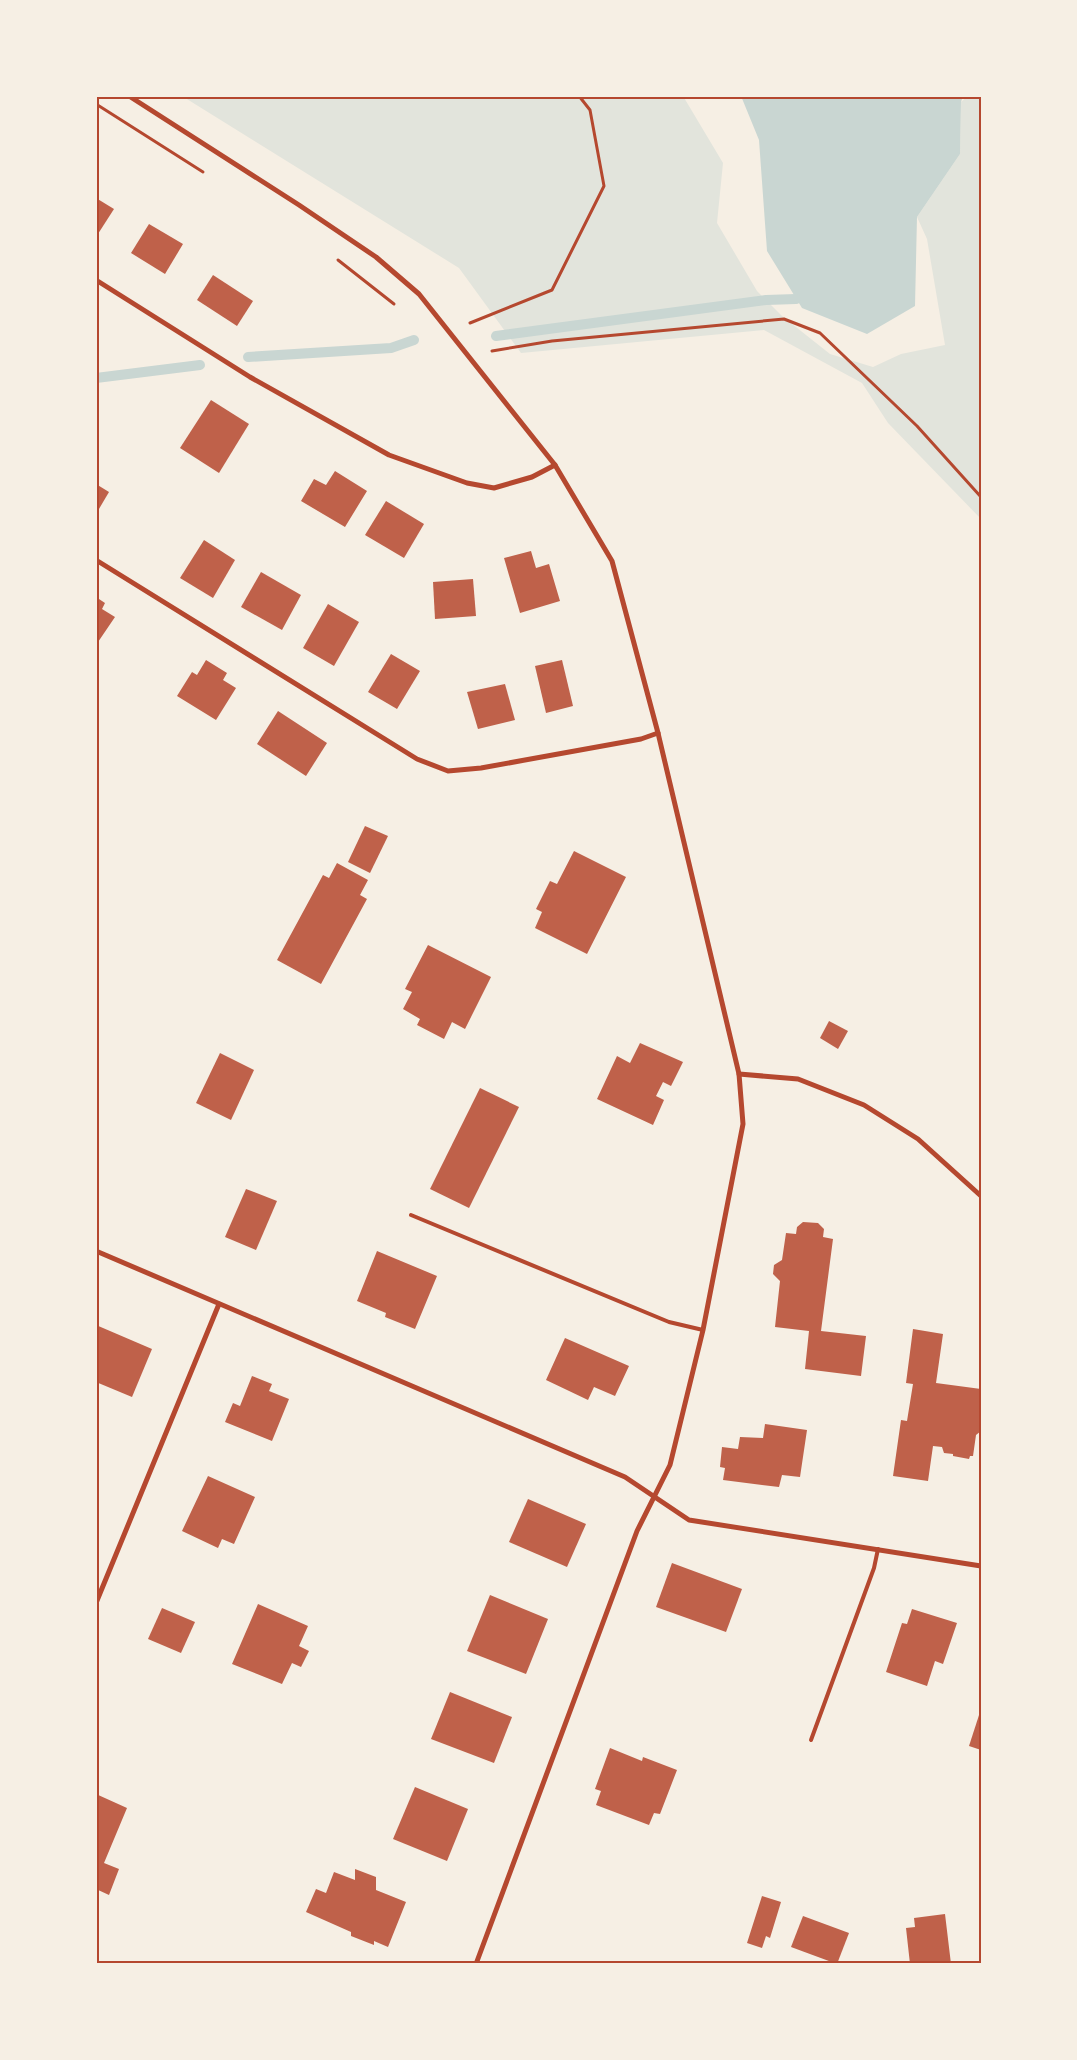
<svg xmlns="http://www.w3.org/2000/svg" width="1077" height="2060" font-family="Signika,sans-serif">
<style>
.green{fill:#e2e4dc}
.water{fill:#c9d6d2}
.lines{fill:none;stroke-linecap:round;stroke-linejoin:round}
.stream{stroke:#c9d6d2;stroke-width:10}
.building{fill:#bf614a}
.path{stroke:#b5482f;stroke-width:3}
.service{stroke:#b5482f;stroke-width:4}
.minor{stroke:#b5482f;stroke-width:5}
.neatline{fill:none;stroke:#b5482f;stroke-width:2}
</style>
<rect width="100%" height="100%" fill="#f6efe4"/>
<!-- green -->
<polygon class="green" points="182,96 683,96 723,163 717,223 757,291 782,316 830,354 873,367 901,354 945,345 927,239 917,217 960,154 961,102 968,96 981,96 981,519 888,423 862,383 764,330 521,353 459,268"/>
<!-- water -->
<polygon class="water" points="741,96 963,96 961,102 960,154 917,217 915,306 867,334 802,308 767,251 759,140"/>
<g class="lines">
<!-- stream -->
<g class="stream">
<polyline points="496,336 766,300 796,299"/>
<polyline points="248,357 391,348 414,340"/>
<polyline points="96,378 200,365"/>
</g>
</g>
<!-- building -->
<g class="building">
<polygon points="96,198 114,209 96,237"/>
<polygon points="149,224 183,244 165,274 131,253"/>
<polygon points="213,275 253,301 237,326 197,300"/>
<polygon points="211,400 249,424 219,473 180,448"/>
<polygon points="335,471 367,491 345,527 301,501 314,479 326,485"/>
<polygon points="96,484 109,492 96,514"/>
<polygon points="386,501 424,524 404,558 365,535"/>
<polygon points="204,540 235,560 213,598 180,578"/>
<polygon points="531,551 536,568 549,564 560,601 520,613 504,558"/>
<polygon points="261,572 301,595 282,630 241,607"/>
<polygon points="473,579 476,616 435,619 433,582"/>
<polygon points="96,597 105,603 102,609 115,617 96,645"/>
<polygon points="328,604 359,622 334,666 303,648"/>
<polygon points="391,654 420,671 397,709 368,692"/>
<polygon points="206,660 227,673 223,680 236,688 216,720 177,696 192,672 197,675"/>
<polygon points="562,660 573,706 546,713 535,666"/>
<polygon points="505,684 515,720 478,729 467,692"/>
<polygon points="278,711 327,743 306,776 257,744"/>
<polygon points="365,826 388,836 370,873 348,862"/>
<polygon points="574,851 626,877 587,954 535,928 542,912 536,909 550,881 557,884"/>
<polygon points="337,863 368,880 360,895 367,899 321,984 277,960 323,875 329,878"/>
<polygon points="428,945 491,977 465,1029 452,1022 444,1039 417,1025 420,1019 403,1009 412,992 405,989"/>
<polygon points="829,1021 848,1031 838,1049 820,1038"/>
<polygon points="640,1043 683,1062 671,1086 663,1082 656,1096 664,1100 653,1125 597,1099 617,1056 630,1063"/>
<polygon points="220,1053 254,1070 231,1120 196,1103"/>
<polygon points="480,1088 519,1107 469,1208 430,1189"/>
<polygon points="246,1189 277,1201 256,1250 225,1237"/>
<polygon points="803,1222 818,1223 824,1229 823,1237 833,1239 821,1331 866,1336 861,1376 805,1369 809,1331 775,1327 780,1281 773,1274 774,1265 782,1260 786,1233 796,1234 797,1227"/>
<polygon points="377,1251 437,1276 415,1329 385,1317 386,1313 357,1301"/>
<polygon points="96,1325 152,1349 132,1397 96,1382"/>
<polygon points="913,1329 943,1334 936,1383 981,1389 981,1431 976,1435 973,1456 970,1456 969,1459 953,1456 953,1454 944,1453 942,1447 933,1446 928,1481 893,1476 901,1420 907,1421 913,1384 906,1383"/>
<polygon points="565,1338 629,1366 615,1396 594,1387 588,1400 546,1380"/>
<polygon points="252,1376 272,1384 269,1391 289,1399 272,1441 225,1422 233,1403 240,1406"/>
<polygon points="765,1424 807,1430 800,1477 782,1475 779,1487 723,1480 725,1468 720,1467 722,1447 738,1449 740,1437 763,1438"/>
<polygon points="208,1476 255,1497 234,1544 222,1539 218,1548 182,1531"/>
<polygon points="528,1499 586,1524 567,1567 509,1542"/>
<polygon points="672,1563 742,1589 726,1632 656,1607"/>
<polygon points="490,1595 548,1619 526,1674 467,1651"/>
<polygon points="258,1604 308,1626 299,1646 309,1651 301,1667 292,1663 282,1684 232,1664"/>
<polygon points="162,1608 195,1622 181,1653 148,1639"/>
<polygon points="912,1609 957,1623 943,1664 935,1661 927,1686 886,1672 902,1623 907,1624"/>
<polygon points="450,1692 512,1717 494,1763 431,1739"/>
<polygon points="980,1712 981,1712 981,1750 969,1746"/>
<polygon points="610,1748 642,1761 643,1757 677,1770 660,1814 654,1813 649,1825 596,1805 601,1791 595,1789"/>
<polygon points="415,1787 468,1809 447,1861 393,1839"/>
<polygon points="96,1794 127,1808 104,1863 119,1869 109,1895 96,1889"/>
<polygon points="355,1869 376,1877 376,1890 406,1902 388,1947 374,1941 374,1945 351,1936 351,1932 306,1912 316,1889 326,1893 334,1872 355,1880"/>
<polygon points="762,1896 781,1902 770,1938 766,1936 762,1948 747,1943"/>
<polygon points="945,1914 951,1964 910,1964 906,1928 915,1927 914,1918"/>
<polygon points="803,1916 849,1933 837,1964 791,1947"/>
</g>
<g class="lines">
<!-- path -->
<g class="path">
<polyline points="96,104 203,172"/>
<polyline points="338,260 394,304"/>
<polyline points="470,323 552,290 604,186 590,110 579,96"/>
<polyline points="492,351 552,341 784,319 820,333 917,426 981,497"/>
</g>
<!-- service -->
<g class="service">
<polyline points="411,1215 669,1322 703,1330"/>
<polyline points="811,1740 874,1568 878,1549"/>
</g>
<!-- minor -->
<g class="minor">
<polyline points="129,96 299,205 376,257 419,294 555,465 612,561 658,733 739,1074 743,1124 703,1330 670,1465 637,1531 476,1964"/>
<polyline points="96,280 250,377 389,455 467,483 494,488 532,477 555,465"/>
<polyline points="96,560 417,759 448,771 481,768 641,739 658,733"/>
<polyline points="739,1074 798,1079 864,1105 918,1139 981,1196"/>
<polyline points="96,1251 625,1477 689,1520 981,1566"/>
<polyline points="96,1603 219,1304"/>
</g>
</g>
<!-- border -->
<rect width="1077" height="2060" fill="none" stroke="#f6efe4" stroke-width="195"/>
<rect x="98" y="98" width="882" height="1864" class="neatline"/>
</svg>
